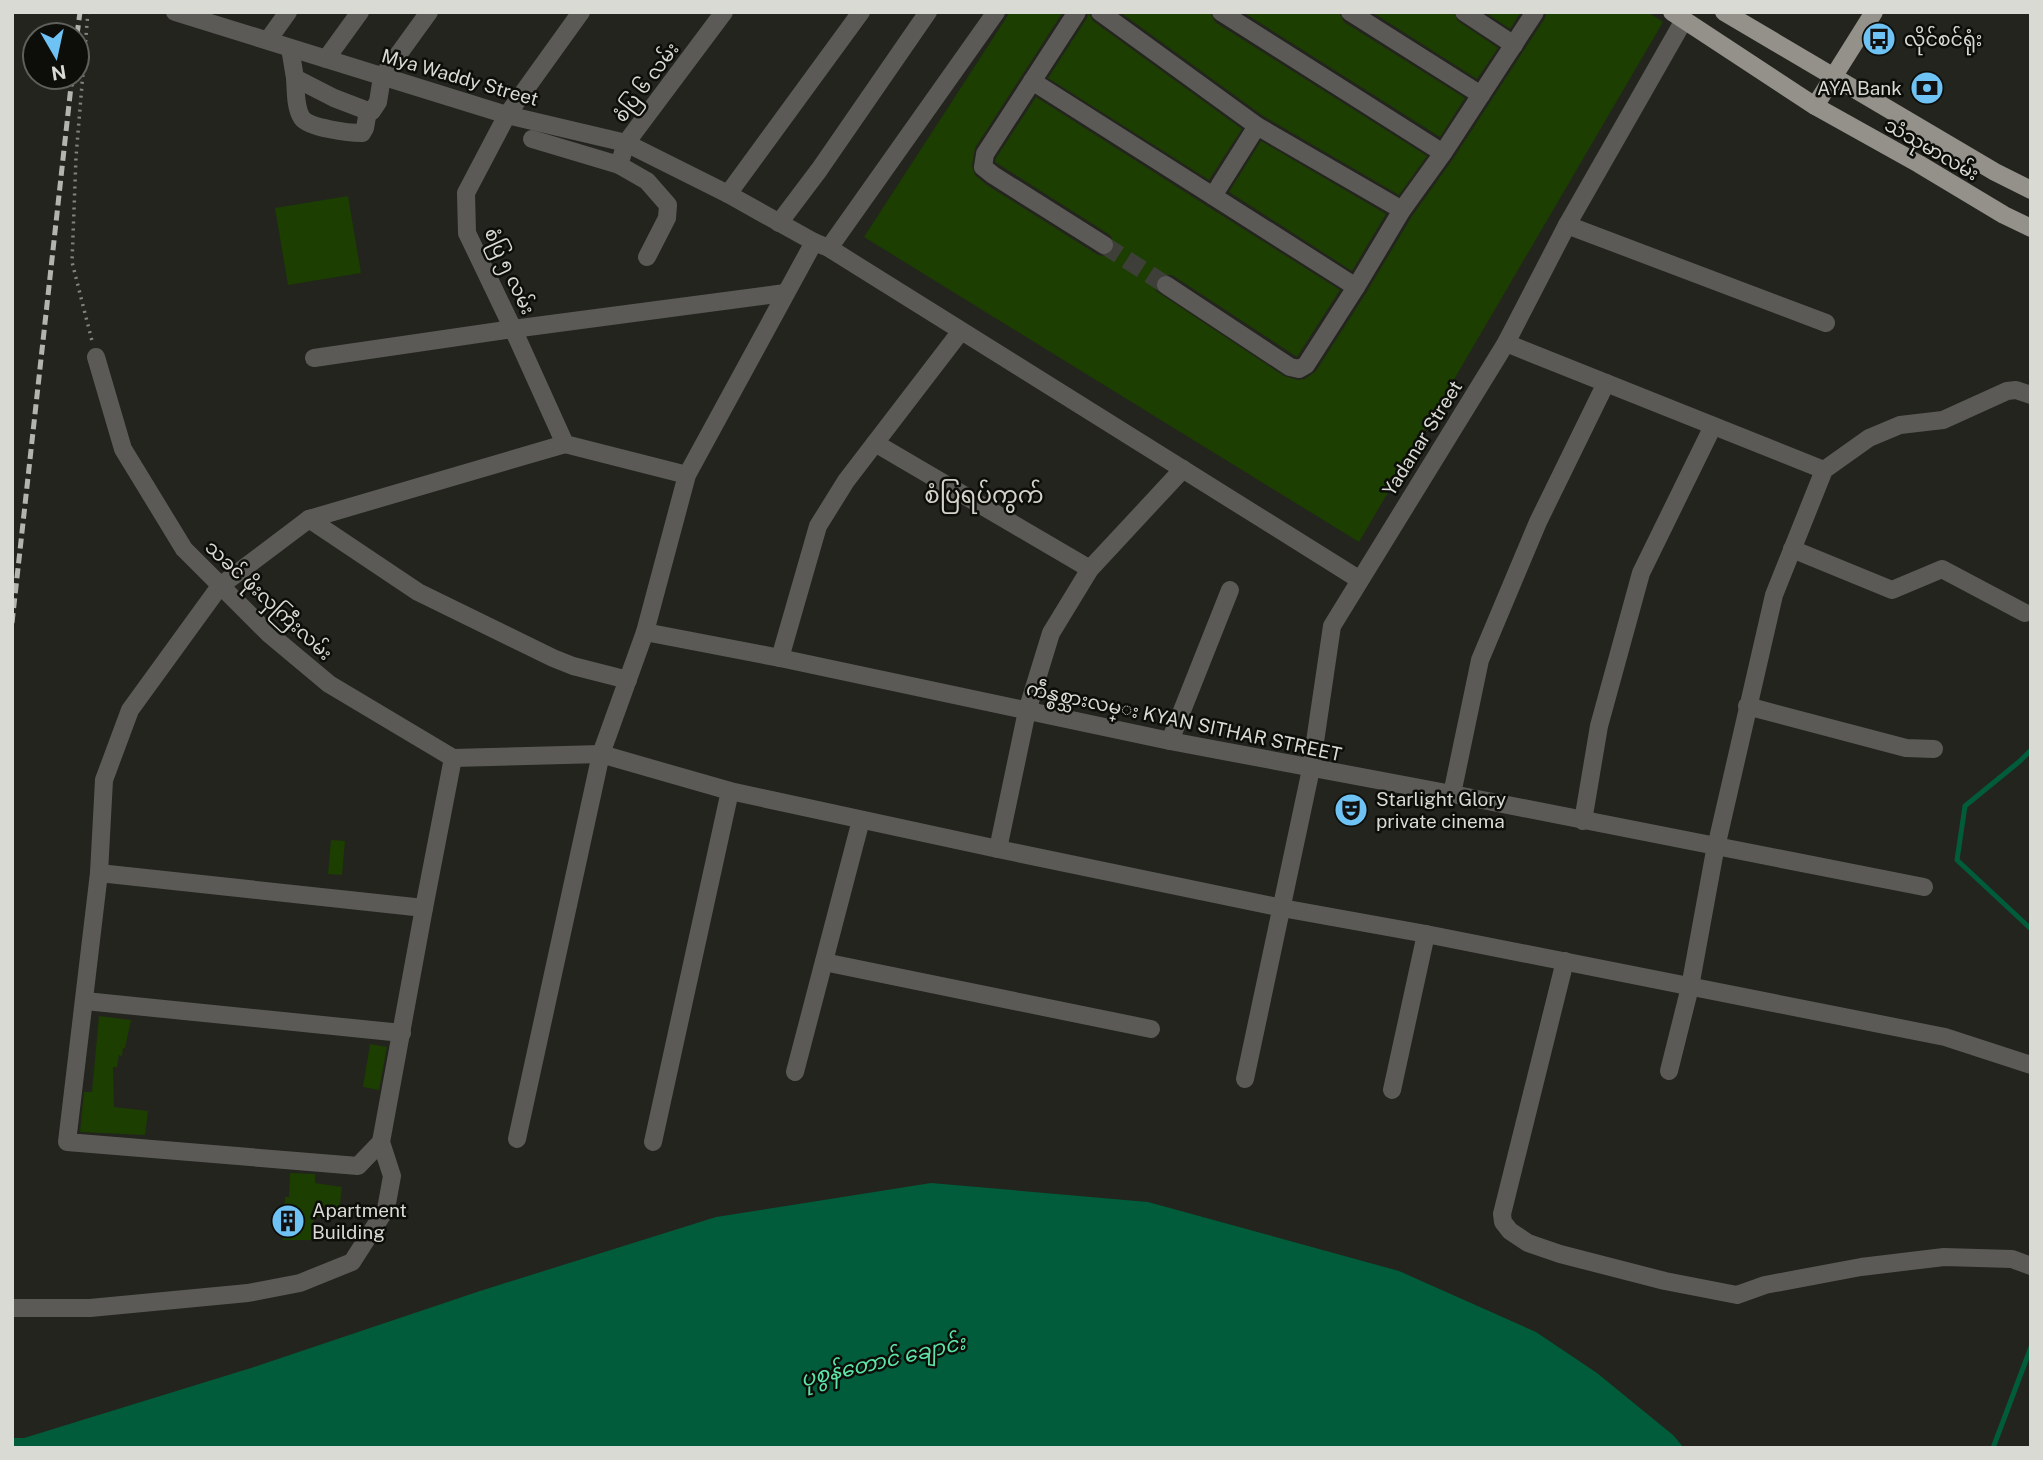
<svg xmlns="http://www.w3.org/2000/svg" width="2043" height="1460" font-family="'Public Sans','Noto Sans Myanmar',sans-serif">
<style>
.water{fill:#005c3b}
.lines{fill:none;stroke-linecap:round;stroke-linejoin:round}
.stream{stroke:#005c3b;stroke-width:5}
.building{fill:#1c3e00}
.minor-tunnel{stroke:#3e3f39;stroke-width:18;stroke-dasharray:18 9;stroke-linecap:butt}
.path{stroke:#84847f;stroke-width:3.5;stroke-dasharray:2 5;stroke-linecap:butt}
.minor{stroke:#5c5a57;stroke-width:18}
.major{stroke:#94918a;stroke-width:18}
.rail{stroke:#b4b4af;stroke-width:5;stroke-dasharray:10 5;stroke-linecap:butt}
.labels{text-anchor:middle;stroke-width:5;stroke-linejoin:round;paint-order:stroke}
.poi-label{font-size:19px;fill:#dadad5;stroke:#0d0d0a;text-anchor:start}
.street-label{font-size:19px;fill:#dadad5;stroke:#0d0d0a}
.water-label{font-size:21px;font-style:italic;fill:#5ce5a6;stroke:#0d0d0a}
.quarter-label{font-size:23px;fill:#d3d3ca;stroke:#0d0d0a}
</style>
<rect width="100%" height="100%" fill="#23241d"/>
<!-- water -->
<polygon class="water" points="931,1183 1148,1202 1399,1271 1536,1332 1597,1373 1673,1435 1684,1448 12,1448 12,1438 24,1438 251,1368 480,1291 716,1217"/>
<g class="lines">
<!-- stream -->
<g class="stream">
<polyline points="2031,750 2020,761 1965,806 1957,860 2031,929"/>
<polyline points="1993,1448 2031,1347"/>
</g>
</g>
<!-- building -->
<g class="building">
<polygon points="1010,12 1063,12 975,148 972,166 975,175 987,185 1098,255 1104,256 1113,252 1115,245 1110,235 995,162 996,158 1036,97 1207,206 1340,290 1297,357 1172,275 1162,275 1157,278 1155,284 1156,291 1284,376 1298,380 1305,379 1316,371 1366,293 1412,216 1453,159 1545,18 1546,12 1648,12 1663,22 1359,542 864,237"/>
<polygon points="1088,12 1093,21 1242,129 1209,180 1048,78 1087,18"/>
<polygon points="1120,12 1210,12 1215,22 1427,156 1399,195 1263,116"/>
<polygon points="1243,12 1339,12 1344,22 1465,98 1440,137"/>
<polygon points="1372,12 1453,12 1458,21 1498,48 1477,79"/>
<polygon points="1485,12 1521,12 1510,29"/>
<polygon points="1261,141 1386,214 1352,271 1229,192"/>
<polygon points="348,196 361,273 288,285 275,208"/>
<polygon points="331,840 345,841 342,875 328,874"/>
<polygon points="99,1016 131,1020 125,1048 123,1048 122,1056 119,1055 117,1067 113,1067 114,1107 148,1111 145,1135 80,1132 84,1092 92,1092"/>
<polygon points="370,1044 387,1047 379,1090 363,1087"/>
<polygon points="290,1173 315,1174 315,1183 342,1187 339,1210 326,1208 325,1217 314,1217 313,1240 283,1240 285,1197 289,1197"/>
</g>
<g class="lines">
<!-- minor-tunnel -->
<polyline class="minor-tunnel" points="1104,245 1166,285"/>
<!-- path -->
<polyline class="path" points="88,12 76,157 72,262 92,341"/>
<!-- minor -->
<g class="minor">
<polyline points="175,12 507,115 626,143 728,194 814,242 829,248 1360,580"/>
<polyline points="581,12 507,115 466,193 467,233 513,329 565,444 687,475"/>
<polyline points="1077,12 985,154 983,167 993,175 1104,245"/>
<polyline points="1100,12 1257,126 1402,210"/>
<polyline points="1221,12 1443,153"/>
<polyline points="1350,12 1481,95"/>
<polyline points="1464,12 1514,45"/>
<polyline points="268,40 288,12"/>
<polyline points="290,48 295,78 334,98 368,111 372,111 378,102 382,77 429,12"/>
<polyline points="326,59 360,12"/>
<path d="M 295,78 C 296,90 295,108 302,118 C 309,128 349,133 362,133 L 365,128 L 368,111"/>
<polyline points="1032,81 1213,196"/>
<polyline points="1257,126 1213,196 1356,287"/>
<polyline points="532,139 619,165"/>
<polyline points="728,194 861,12"/>
<polyline points="779,223 819,170 928,12"/>
<polyline points="1567,225 1826,323"/>
<polyline points="829,248 996,12"/>
<polyline points="647,257 667,218 668,205 647,181 619,165 626,143 724,12"/>
<polyline points="1166,285 1290,367 1299,369 1306,365 1356,287 1402,210 1443,153 1535,12"/>
<polyline points="1506,343 1824,470"/>
<polyline points="96,357 123,449 184,549 268,633 329,684 453,758 601,754 730,791 998,849 1282,908 1426,934 1945,1037 2031,1065"/>
<polyline points="314,358 513,329 785,293"/>
<polyline points="875,443 1090,569"/>
<polyline points="309,519 565,444"/>
<polyline points="1792,549 1892,590 1942,569 2025,613"/>
<polyline points="645,632 780,658 1170,741 1452,794 1924,887"/>
<polyline points="780,658 818,526 846,481 961,331"/>
<polyline points="1747,706 1906,748 1934,749"/>
<polyline points="1170,741 1230,590"/>
<polyline points="1452,794 1480,660 1538,522 1606,383"/>
<polyline points="1583,821 1599,726 1641,573 1713,426"/>
<polyline points="998,849 1027,711 1051,633 1090,569 1183,469"/>
<polyline points="99,873 424,908"/>
<polyline points="1565,961 1502,1214 1503,1222 1510,1231 1528,1243 1560,1254 1665,1281 1737,1295 1765,1285 1861,1267 1944,1257 2012,1259 2031,1266"/>
<polyline points="824,962 1151,1029"/>
<polyline points="85,1001 402,1033"/>
<polyline points="1669,1071 1690,987 1714,856 1774,595 1824,470 1869,438 1900,425 1943,420 2007,391 2016,390 2031,395"/>
<polyline points="795,1072 861,820"/>
<polyline points="1245,1079 1311,769 1332,626 1506,343 1567,225 1684,20"/>
<polyline points="1392,1090 1426,934"/>
<polyline points="517,1139 601,754 645,632 687,475 814,242"/>
<polyline points="381,1142 358,1166 67,1142 99,873 104,780 130,710 220,586 309,519 418,592 553,658 573,666 628,680"/>
<polyline points="653,1142 730,791"/>
<polyline points="12,1308 90,1308 248,1293 300,1283 352,1262 386,1209 392,1176 381,1142 424,908 453,758"/>
</g>
<!-- major -->
<g class="major">
<polyline points="1672,12 1815,106 1919,164 2004,215 2031,228"/>
<polyline points="1724,12 1995,172 2031,190"/>
<polyline points="1815,106 1874,12"/>
</g>
<!-- rail -->
<g class="rail">
<polyline points="77,35 80,12"/>
<polyline points="12,623 72,77"/>
</g>
</g>
<!-- icons -->
<defs>
<symbol id="bus-disc" viewBox="-11 -11 22 22"><circle r="9.5" fill="#6fc2f4" stroke="#0d0d0a"/><path d="M-5-6H5V4H4V6H2V4H-2V6H-4V4H-5ZM-3.5-4V0h7V-4ZM-3.5 1.2v1.5H-2V1.2ZM2 1.2v1.5H3.5V1.2Z" fill="#111"/></symbol>
<symbol id="bank-disc" viewBox="-11 -11 22 22"><circle r="9.5" fill="#6fc2f4" stroke="#0d0d0a"/><path d="M-6-4H6V4H-6ZM0-2.3a2.3 2.3 0 1 0 0 4.6a2.3 2.3 0 1 0 0-4.6Z" fill="#111"/></symbol>
<symbol id="theatre-disc" viewBox="-11 -11 22 22"><circle r="9.5" fill="#6fc2f4" stroke="#0d0d0a"/><path d="M-5-5.5Q0-4 5-5.5V0Q5 5 0 6Q-5 5-5 0ZM-3.3-2.5H-1v1.5H-3.3ZM1-2.5H3.3v1.5H1ZM-2.8 1Q0 5.5 2.8 1Z" fill="#111"/></symbol>
<symbol id="building-disc" viewBox="-11 -11 22 22"><circle r="9.5" fill="#6fc2f4" stroke="#0d0d0a"/><path d="M-4-6H4V6H1V3H-1V6H-4ZM-2.5-4.3h1.7v1.8h-1.7ZM.8-4.3h1.7v1.8H.8ZM-2.5-1h1.7V.8h-1.7ZM.8-1h1.7V.8H.8Z" fill="#111"/></symbol>
</defs>
<g fill-rule="evenodd">
<use href="#bus-disc" x="1860" y="20" width="38" height="38"/>
<use href="#bank-disc" x="1908" y="69" width="38" height="38"/>
<use href="#theatre-disc" x="1332" y="791" width="38" height="38"/>
<use href="#building-disc" x="269" y="1202" width="38" height="38"/>
</g>
<g class="labels">
<!-- poi labels -->
<g class="poi-label">
<text x="1904" y="46">လိုင်စင်ရုံး</text>
<text x="1902" y="95" text-anchor="end">AYA Bank</text>
<text x="1376" y="806">Starlight Glory<tspan x="1376" dy="22">private cinema</tspan></text>
<text x="312" y="1217">Apartment<tspan x="312" dy="22">Building</tspan></text>
</g>
<!-- street labels -->
<g class="street-label">
<text transform="translate(460 77) rotate(16)" y="7">Mya Waddy Street</text>
<text transform="translate(646 82) rotate(-53)" y="7">စံပြ ၆ လမ်း</text>
<text transform="translate(1932 149) rotate(30)" y="7">သံသုမာလမ်း</text>
<text transform="translate(510 271) rotate(65)" y="7">စံပြ ၅ လမ်း</text>
<text transform="translate(1422 438) rotate(-58)" y="7">Yadanar Street</text>
<text transform="translate(269 600) rotate(43)" y="7">သခင် ဖိုးလှကြီးလမ်း</text>
<text transform="translate(1184 721) rotate(12)" y="7">ကဵန္စစ္သားလမ္း KYAN SITHAR STREET</text>
</g>
<!-- water labels -->
<g class="water-label">
<text transform="translate(883 1361) rotate(-13)" y="7">ပုစွန်တောင် ချောင်း</text>
</g>
<!-- quarter labels -->
<g class="quarter-label">
<text x="984" y="503">စံပြရပ်ကွက်</text>
</g>
</g>
<!-- border -->
<rect width="2043" height="1460" fill="none" stroke="#dadad5" stroke-width="28"/>
<!-- north arrow -->
<g transform="translate(56 56) rotate(171)"><circle r="33" fill="#0d0d0a" stroke="#5f5f5b" stroke-width="2"/>
<path d="M0-5L12 26L0 18L-12 26Z" fill="#6fc2f4"/>
<text y="-10" font-size="19" font-weight="bold" text-anchor="middle" fill="#dadad5">N</text>
</g>
</svg>
